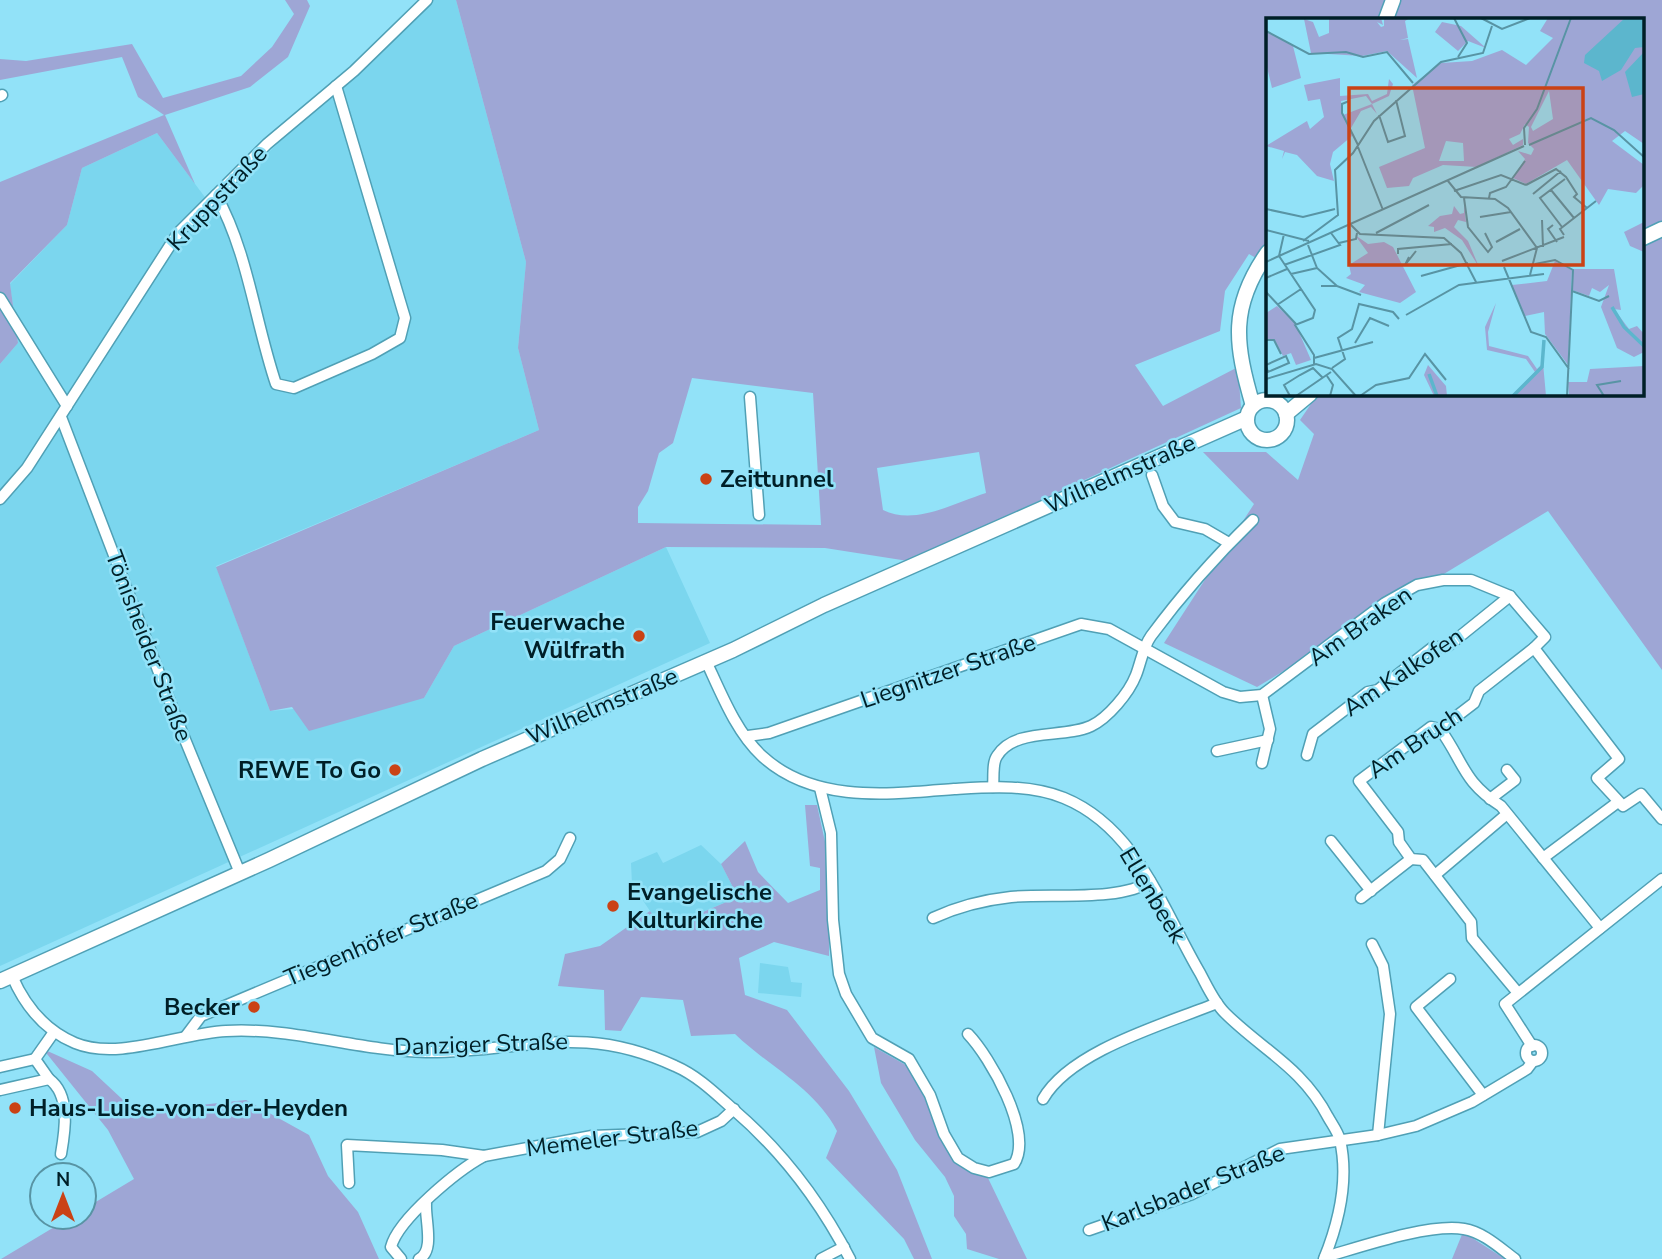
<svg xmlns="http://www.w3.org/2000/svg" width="1662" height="1259" font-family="'Nunito Sans',sans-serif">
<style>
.built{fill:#7bd6ee}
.green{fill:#9ea6d5;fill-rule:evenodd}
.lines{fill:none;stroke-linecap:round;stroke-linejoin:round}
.minor-casing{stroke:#50a0b5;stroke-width:13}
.secondary-casing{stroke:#50a0b5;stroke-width:17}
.minor{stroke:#fff;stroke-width:10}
.secondary{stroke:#fff;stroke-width:14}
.poi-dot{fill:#ca4215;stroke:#92e2f8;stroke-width:2.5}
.labels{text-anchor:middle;stroke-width:5;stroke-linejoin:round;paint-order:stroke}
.street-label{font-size:24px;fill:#001f27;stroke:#92e2f8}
.poi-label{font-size:24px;font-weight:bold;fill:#001f27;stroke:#92e2f8;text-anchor:start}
.inset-river{fill:none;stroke:#5cb6cd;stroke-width:3.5}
.inset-road{fill:none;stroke:#5894a4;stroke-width:2}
.view{fill:#ca4215;fill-opacity:0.15;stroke:#ca4215;stroke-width:3.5}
.inset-edge{fill:none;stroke:#001f27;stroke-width:3.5}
</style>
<rect width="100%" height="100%" fill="#92e2f8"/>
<!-- built -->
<g class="built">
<polygon points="431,0 456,0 526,262 518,348 539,430 216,566 270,711 424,698 454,646 666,547 710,643 0,966 0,364 18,343 10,284 67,225 82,168 157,133 213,208 278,143 404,30"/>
<polygon points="701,845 721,864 738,897 662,929 632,884 631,863 657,852 663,863"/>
<polygon points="760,963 788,967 791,982 802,983 801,997 758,993"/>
</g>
<!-- green -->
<g class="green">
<polygon points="285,0 307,0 310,6 288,57 250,87 165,115 195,184 157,133 82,168 67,225 10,283 18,343 0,364 0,182 164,115 138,97 122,57 0,80 0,59 26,61 132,44 163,98 241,76 272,47 294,14"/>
<path d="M 456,0 L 1662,0 L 1662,670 L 1548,511 L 1257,687 L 1164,643 L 1254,504 L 1203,452 L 1266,452 L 1298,480 L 1314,434 L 1300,420 L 1313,401 L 1306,394 L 1643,394 L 1643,19 L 1268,19 L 1268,265 L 1249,254 L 1225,291 L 1220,331 L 1135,365 L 1163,406 L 1238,367 L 1241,408 L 908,561 L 825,548 L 666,547 L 454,646 L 424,698 L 309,731 L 292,707 L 270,711 L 216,567 L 539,430 L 518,348 L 526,262 ZM 692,378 L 813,393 L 821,525 L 638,523 L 638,507 L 648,491 L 659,453 L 673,443 ZM 979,452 L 986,493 C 954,503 915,526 883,510 L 877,468 Z"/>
<path d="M 805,805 L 817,805 L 829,860 L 829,956 L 774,942 L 739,958 L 745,995 L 787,1010 L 849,1091 L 897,1170 L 932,1259 L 914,1259 L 904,1239 L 826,1158 L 837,1131 C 814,1087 769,1067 735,1034 L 691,1036 L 683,1000 L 641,997 L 621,1031 L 605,1030 L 604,990 L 558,986 L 565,954 L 600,946 L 650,911 L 663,929 L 738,897 L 721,864 L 745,841 L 758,872 L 788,903 L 820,890 L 820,868 L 810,866 Z"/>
<polygon points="874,1047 911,1068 952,1160 988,1178 1027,1259 999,1259 967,1249 966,1234 954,1216 954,1196 945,1177 915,1140 881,1083"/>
<polygon points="43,1049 92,1071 136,1112 246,1100 309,1135 328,1176 358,1212 379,1259 1,1259 71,1217 84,1217 84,1209 134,1179 108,1130"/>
<polygon points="1463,1232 1505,1259 1452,1259"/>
</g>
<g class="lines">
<defs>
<g id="minor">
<polyline points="0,96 2,95"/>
<path d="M 216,195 C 248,252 255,322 276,384 L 294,388 L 372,354 L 400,338 L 405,318 L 336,86"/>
<polyline points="0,298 67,406"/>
<polyline points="750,397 759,515"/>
<polyline points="61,417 179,725 240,873"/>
<polyline points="1152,475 1163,506 1175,522 1205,529 1229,543"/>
<polyline points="0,499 27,468 178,233 267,144 354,71 427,0"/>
<path d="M 706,661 C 721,693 736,732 762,756 C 814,804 890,794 954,789 C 990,787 1029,784 1064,798 C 1137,828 1163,910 1200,973 C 1207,986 1214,1002 1225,1013 C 1262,1050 1302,1067 1328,1117 C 1332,1124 1338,1132 1340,1140 C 1349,1180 1339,1222 1324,1259"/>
<polyline points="1262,695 1270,729 1262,763"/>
<path d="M 1440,729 C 1464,762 1462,781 1501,806 L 1600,928"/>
<polyline points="748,736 769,733 1081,624 1109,629 1223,692 1240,697 1262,695 1385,603 1417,585 1443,580 1471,580 1510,596 1545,637 1534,648 1619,759 1597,778 1623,806 1641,794 1662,819"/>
<polyline points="1217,751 1268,740"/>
<polyline points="1307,755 1313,734 1368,692 1378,690 1432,648 1448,646 1510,596"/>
<path d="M 993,787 C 994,778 992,763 997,756 C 1015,727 1063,739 1091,726 C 1108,718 1129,693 1136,675 C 1141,662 1143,647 1151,636 C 1182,594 1216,556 1253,520"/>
<path d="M 820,788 L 831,833 L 833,920 L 839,974 L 846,994 L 872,1038 L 909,1059 L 930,1095 L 944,1134 L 958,1158 L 974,1168 L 989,1172 L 1014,1164 C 1034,1133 990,1057 968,1034"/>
<polyline points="1490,799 1515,780 1507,770"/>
<polyline points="1331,841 1371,891"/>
<polyline points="1543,858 1618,802"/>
<polyline points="1435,875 1507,814"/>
<polyline points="1361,898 1411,859"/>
<path d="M 933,918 C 959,906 983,900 1011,897 C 1048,893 1122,902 1150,881"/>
<polyline points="1372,944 1383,966 1390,1014 1378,1135"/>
<path d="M 12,976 C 25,1006 44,1030 75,1043 C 118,1061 181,1033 226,1031 C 294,1027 358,1051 426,1052 C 522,1053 579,1021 675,1066 C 698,1076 716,1094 734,1110 C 784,1153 820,1201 850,1259"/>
<polyline points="1450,979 1416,1007 1483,1095"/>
<polyline points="1518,993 1472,938 1471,922 1423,860 1411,859 1399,842 1398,832 1359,781 1431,727 1440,729 1474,703 1479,691 1534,648"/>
<polyline points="186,1036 201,1016 546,871 560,859 570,838"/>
<circle cx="1534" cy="1053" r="8"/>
<polyline points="1532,1046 1505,1004 1662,879"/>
<polyline points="0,1067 35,1059"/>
<path d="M 49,1079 C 71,1095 65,1131 61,1154"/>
<polyline points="0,1090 49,1079 35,1059 54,1032"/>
<path d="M 1043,1099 C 1071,1050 1166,1024 1217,1003"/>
<polyline points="349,1183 347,1145 442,1150 484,1156 592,1136 697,1132 721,1121 734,1109"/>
<polyline points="1089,1230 1192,1194 1280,1149 1378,1135 1416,1126 1472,1102 1527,1069 1533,1061"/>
<path d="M 1325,1257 C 1360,1247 1429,1223 1464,1229 C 1483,1232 1500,1248 1515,1259"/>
<path d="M 401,1259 L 391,1247 C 398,1219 458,1170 484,1156"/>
<path d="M 419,1259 C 435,1251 425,1220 426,1204"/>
<polyline points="821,1259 844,1247"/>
</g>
<g id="secondary">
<polyline points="1386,19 1393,0"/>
<polyline points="1643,238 1662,229"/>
<circle cx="1267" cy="420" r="20"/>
<path d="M 1253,406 C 1235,344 1229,307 1268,252"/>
<polyline points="1286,414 1310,394"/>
<polyline points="0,981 269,860 482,759 733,650 824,605 1247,418"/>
</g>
</defs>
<!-- minor casing -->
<use href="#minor" class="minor-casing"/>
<!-- secondary casing -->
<use href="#secondary" class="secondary-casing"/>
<!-- minor -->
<use href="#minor" class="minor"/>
<!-- secondary -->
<use href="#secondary" class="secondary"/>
</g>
<!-- markers -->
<g class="poi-dot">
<circle cx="706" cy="479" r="7"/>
<circle cx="639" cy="636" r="7"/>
<circle cx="395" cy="770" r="7"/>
<circle cx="613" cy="906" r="7"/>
<circle cx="254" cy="1007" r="7"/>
<circle cx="15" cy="1108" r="7"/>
</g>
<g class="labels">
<!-- street labels -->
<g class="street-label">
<text transform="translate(217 198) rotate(-47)" y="8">Kruppstraße</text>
<text transform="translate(1120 474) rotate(-24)" y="8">Wilhelmstraße</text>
<text transform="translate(1360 626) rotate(-35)" y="8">Am Braken</text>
<text transform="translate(149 646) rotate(69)" y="8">Tönisheider Straße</text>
<text transform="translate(948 671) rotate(-19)" y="8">Liegnitzer Straße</text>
<text transform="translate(1403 672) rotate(-34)" y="8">Am Kalkofen</text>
<text transform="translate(602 706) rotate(-23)" y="8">Wilhelmstraße</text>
<text transform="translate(1415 743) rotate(-34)" y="8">Am Bruch</text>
<text transform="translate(1153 895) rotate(59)" y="8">Ellenbeek</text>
<text transform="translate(381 939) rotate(-23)" y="8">Tiegenhöfer Straße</text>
<text transform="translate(481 1044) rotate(-2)" y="8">Danziger Straße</text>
<text transform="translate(612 1138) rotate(-7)" y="8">Memeler Straße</text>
<text transform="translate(1193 1188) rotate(-22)" y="8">Karlsbader Straße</text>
</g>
<!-- poi labels -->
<g class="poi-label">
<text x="720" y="487">Zeittunnel</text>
<text x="625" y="630" text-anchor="end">Feuerwache<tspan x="625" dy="28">Wülfrath</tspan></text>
<text x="381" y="778" text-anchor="end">REWE To Go</text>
<text x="627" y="900">Evangelische<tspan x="627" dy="28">Kulturkirche</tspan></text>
<text x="240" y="1015" text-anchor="end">Becker</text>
<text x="29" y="1116">Haus-Luise-von-der-Heyden</text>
</g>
</g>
<!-- overview -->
<g transform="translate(1266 18)">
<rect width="378" height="378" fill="#92e2f8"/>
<path d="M 63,0 L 115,0 L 117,7 L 111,4 L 115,9 L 118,8 L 118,0 L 144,0 L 139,3 L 142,20 L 134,22 L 142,21 L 151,60 L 121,33 L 96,38 L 45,35 L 38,1 L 47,4 L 53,19 L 63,15 ZM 282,0 L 378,0 L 378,126 L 359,113 L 346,123 L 378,147 L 378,167 L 370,175 L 342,171 L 333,187 L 301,142 L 260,166 L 247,160 L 259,141 L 252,133 L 265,137 L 268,131 L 262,125 L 263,109 L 259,106 L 254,116 L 243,121 L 247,127 L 257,121 L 257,127 L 211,149 L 177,147 L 147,160 L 143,168 L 121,170 L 113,149 L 159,130 L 146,67 L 175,45 L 206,43 L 236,32 L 260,47 L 287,20 L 274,13 ZM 283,73 L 287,101 L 267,113 L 265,109 ZM 180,123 L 197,125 L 198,143 L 173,143 ZM 176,4 L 195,8 L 220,30 L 202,23 L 192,33 L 169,14 ZM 0,13 L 27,28 L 35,60 L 6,70 L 0,45 ZM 74,60 L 74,78 L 102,76 L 106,83 L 121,76 L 123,61 L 127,66 L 123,78 L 106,86 L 111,96 L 105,89 L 95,93 L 85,110 L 86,118 L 67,134 L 64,146 L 68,163 L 51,158 L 31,137 L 19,134 L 16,141 L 18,133 L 0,128 L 41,103 L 44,111 L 58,99 L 54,81 L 42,83 L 38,67 ZM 100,78 L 106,86 L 77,97 L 75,83 ZM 198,183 L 200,204 L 192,202 L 188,209 L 202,223 L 213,249 L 196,222 L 179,210 L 168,214 L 168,209 L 162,208 L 174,198 L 186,196 L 188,188 L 194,196 L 198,195 ZM 378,204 L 378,234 L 364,228 L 358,214 ZM 89,217 L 102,226 L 118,224 L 127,229 L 150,274 L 134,285 L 93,274 L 99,267 L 80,260 L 85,256 L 83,247 L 102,235 ZM 289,243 L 306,252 L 302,347 L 279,316 L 278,294 L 259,298 L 246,267 L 281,263 ZM 307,251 L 348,251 L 355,292 L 348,291 L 363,311 L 371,308 L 378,316 L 378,334 L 368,339 L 351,330 L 335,289 L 343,267 L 334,274 L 326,270 L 323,278 L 306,272 ZM 230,285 L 222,314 L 223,328 L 262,338 L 271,351 L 277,345 L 280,378 L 245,378 L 269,354 L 260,341 L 221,332 L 219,309 ZM 11,288 L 29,305 L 45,342 L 30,347 L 25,335 L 17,338 L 8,321 L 0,321 L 0,295 ZM 162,347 L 180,368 L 181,378 L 168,378 L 158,357 ZM 378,348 L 378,378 L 303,378 L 302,364 L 321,364 L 324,351 Z" fill="#9ea6d5" fill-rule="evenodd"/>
<path d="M 359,0 L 378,0 L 378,29 L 369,30 L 355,52 L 336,63 L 333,53 L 318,45 L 319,37 ZM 378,34 L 378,76 L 366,79 L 359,54 Z" fill="#5cb6cd"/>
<path class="inset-river" d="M 346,289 L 358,309 L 378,328M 163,356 L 171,378M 247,378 L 276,349 L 278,322"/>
<path class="inset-road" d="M 188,0 L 201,25 L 192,39M 215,0 L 236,11 L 264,0M 0,13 L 43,36 L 80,34 L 97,39 L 121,34 L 147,65M 83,83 L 76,86 L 76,95 L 92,127M 113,97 L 122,124 L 139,118 L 130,82M 259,127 L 258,110 L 271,91 L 305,0M 263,127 L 325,100 L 348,112 L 378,139M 92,129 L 117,192M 0,133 L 0,175M 182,163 L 195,179 L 229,181 L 242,190 L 271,230 L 264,257M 260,167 L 290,151 L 300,159 L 311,176 L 308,179 L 321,190M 285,172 L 308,200M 188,173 L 235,157 L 260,167M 267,176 L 295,153M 198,180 L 202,209 L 222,234 L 226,229 L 219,215M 223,180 L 224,175 L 240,169 L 259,143M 0,191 L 37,199 L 69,191M 214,199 L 245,194M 276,202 L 277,229M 85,207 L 94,216 L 178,220 L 195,235 L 210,264M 287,207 L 282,211 L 291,224M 296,209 L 274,180 L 299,161M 0,212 L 43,223M 110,215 L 163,187M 298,217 L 294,211 L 330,183M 37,223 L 72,197 L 69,152 L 87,135 L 108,103 L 175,44 L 217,35 L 226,8M 230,224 L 254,211M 73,225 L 90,221 L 91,215M 42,227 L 51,250 L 71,268M 132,236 L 132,231 L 186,226M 143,239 L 139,247 L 150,233M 236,243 L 298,219M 0,244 L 13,238 L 18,216M 269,246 L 289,242 L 307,252 L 301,378M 18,247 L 74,227 L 65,215M 238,249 L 265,314 L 280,319 L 303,351M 25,256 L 51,250M 155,258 L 202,245M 0,260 L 21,251M 55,268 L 71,268 L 95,277M 306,273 L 333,283 L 343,278M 0,274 L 30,306M 11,287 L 35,271M 140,297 L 193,267 L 278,256M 0,322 L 8,322 L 15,336M 89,325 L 104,300 L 123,308M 48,340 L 107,324M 48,346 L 48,337 L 29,307 L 47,300 L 49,292 L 13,238 L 258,128M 0,347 L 20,338 L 23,345 L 2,354 L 0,348M 66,350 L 79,341 L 72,320 L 86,311 L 93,286 L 127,294 L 133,301M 61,358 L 67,367 L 64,378M 0,361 L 50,346 L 66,351 L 90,378M 24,378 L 18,367 L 34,357 L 47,350 L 57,360M 30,378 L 65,354M 94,378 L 110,367 L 143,360 L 159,336 L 180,362M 338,378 L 331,367 L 355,363"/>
<path class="view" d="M 83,70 L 317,70 L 317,247 L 83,247 Z"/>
<rect width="378" height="378" class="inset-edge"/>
</g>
<!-- north arrow -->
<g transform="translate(63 1196)"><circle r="33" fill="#92e2f8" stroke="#5894a4" stroke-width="2"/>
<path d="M0-5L12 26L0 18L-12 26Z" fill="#ca4215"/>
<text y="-10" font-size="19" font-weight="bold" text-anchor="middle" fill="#001f27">N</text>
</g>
</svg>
